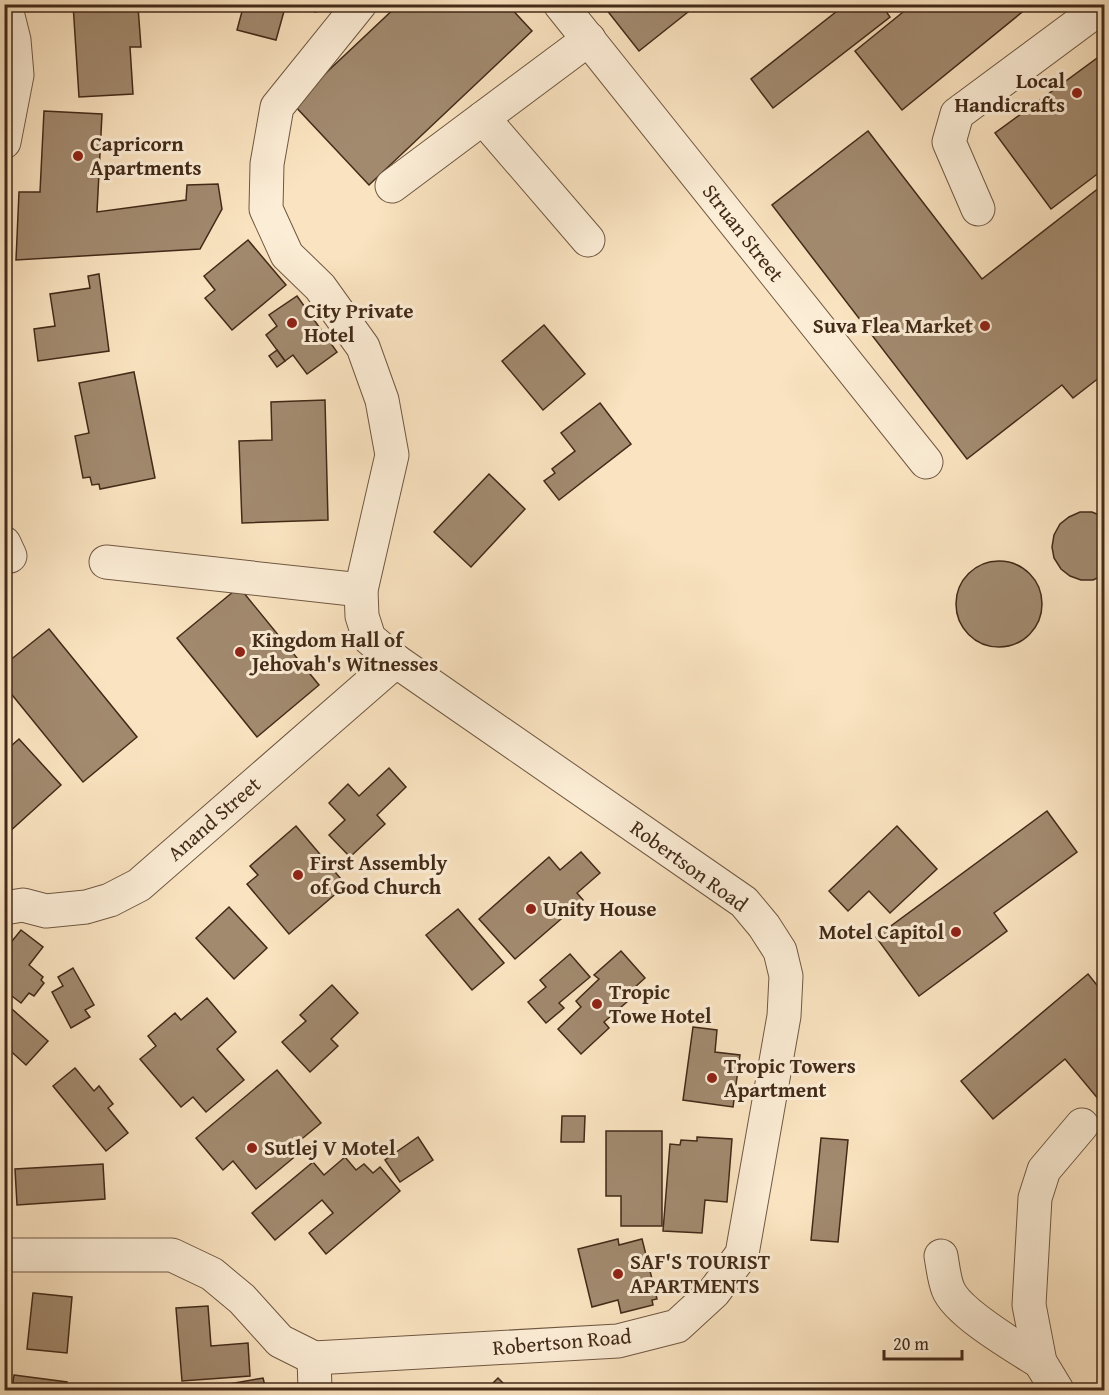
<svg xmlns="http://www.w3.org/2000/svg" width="1109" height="1395" font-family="'Gentium Book Plus',serif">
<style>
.building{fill:#a28a6f;stroke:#422a18;stroke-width:1.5}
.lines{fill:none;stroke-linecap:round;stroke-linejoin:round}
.minor-casing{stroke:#705842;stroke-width:35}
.minor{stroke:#fcedd6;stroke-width:33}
.poi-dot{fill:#8f2418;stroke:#fcedd6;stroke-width:2}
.labels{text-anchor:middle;stroke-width:6;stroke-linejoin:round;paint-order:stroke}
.poi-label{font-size:21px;font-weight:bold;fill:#422a18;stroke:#fcedd6;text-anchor:start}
.street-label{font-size:21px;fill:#422a18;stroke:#fcedd6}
</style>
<rect width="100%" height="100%" fill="#fae3c0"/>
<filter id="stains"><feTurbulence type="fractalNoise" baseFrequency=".00333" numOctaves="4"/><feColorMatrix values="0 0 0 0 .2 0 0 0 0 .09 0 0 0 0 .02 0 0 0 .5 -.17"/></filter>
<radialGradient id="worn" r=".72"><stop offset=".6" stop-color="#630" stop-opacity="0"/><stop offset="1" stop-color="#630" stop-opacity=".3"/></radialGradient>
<!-- building -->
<g class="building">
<polygon points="73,4 128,4 128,8 138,7 141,47 130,47 133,94 79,97"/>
<polygon points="244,4 286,4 276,40 237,30"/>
<polygon points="287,4 318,4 316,12"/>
<polygon points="399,4 507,4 532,31 369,185 293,104"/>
<polygon points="602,4 698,4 639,51"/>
<polygon points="846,4 881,4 890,17 773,108 751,79"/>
<polygon points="913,4 1032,4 902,110 855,51"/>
<polygon points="1104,53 1104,169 1051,209 995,133"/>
<polygon points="44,111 102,114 97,212 186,200 187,185 218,184 222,209 200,249 16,260 19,192 40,192"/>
<polygon points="868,131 982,279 1104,184 1104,374 1073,398 1062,385 967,459 772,205"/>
<polygon points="248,240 286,285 232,330 205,298 215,290 204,276"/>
<polygon points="99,274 109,351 38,361 34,329 55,326 50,294 90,288 88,276"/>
<polygon points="297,296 337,352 307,374 293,355 285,361 266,335 277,326 269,315"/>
<polygon points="544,325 585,374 543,410 502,361"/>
<polygon points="277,350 285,361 277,367 269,356"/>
<polygon points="134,372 155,478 100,489 99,484 92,485 90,477 83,478 75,436 89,433 79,383"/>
<polygon points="325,400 328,520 242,523 239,441 272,440 271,402"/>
<polygon points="600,403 631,444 559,500 544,481 555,473 552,469 575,451 561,433"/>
<polygon points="489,474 525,509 471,567 434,532"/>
<polygon points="1080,512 1092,512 1104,517 1104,575 1093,580 1081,580 1070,576 1061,569 1054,558 1052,547 1054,535 1060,524 1069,517"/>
<circle cx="999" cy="604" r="43"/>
<polygon points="239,587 319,685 257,737 177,638"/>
<polygon points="49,629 137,737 83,782 4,685 4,665"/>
<polygon points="19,739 61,785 8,833 4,829 4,752"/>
<polygon points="389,768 406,787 377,815 385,824 350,857 329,835 345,820 329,803 348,784 359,796"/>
<polygon points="1047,811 1077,852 994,913 1007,931 919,996 876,937"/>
<polygon points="296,826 346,885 289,934 247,884 258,875 250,866"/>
<polygon points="897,826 937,869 890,913 869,891 848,911 829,891"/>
<polygon points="581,852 600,873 577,893 583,900 515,959 479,919 549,857 560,870"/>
<polygon points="229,907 267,948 234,979 196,938"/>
<polygon points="458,909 504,963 472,990 426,935"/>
<polygon points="21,930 43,947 29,965 43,977 41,980 44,983 34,996 29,993 21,1003 4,990 4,951"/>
<polygon points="621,951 645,978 624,997 628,1001 604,1022 609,1028 581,1054 558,1029 581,1007 576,1001 599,979 594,975"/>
<polygon points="570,954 590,977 559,1003 564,1008 546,1023 528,1002 546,987 540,980"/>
<polygon points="73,968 94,1005 85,1010 90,1017 71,1028 52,992 63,986 58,977"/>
<polygon points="1088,974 1104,994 1104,1106 1065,1059 993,1119 961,1081"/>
<polygon points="332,985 358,1013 331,1039 338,1046 310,1072 282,1042 306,1021 300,1015"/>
<polygon points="207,998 236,1032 217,1049 244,1080 206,1112 193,1097 181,1107 140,1059 156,1046 148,1036 175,1013 181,1020"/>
<polygon points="4,1002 48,1041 26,1065 4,1045"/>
<polygon points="693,1027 717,1030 715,1052 740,1055 733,1107 683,1100"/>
<polygon points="75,1068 94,1091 99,1086 113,1104 108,1108 128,1133 106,1151 53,1086"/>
<polygon points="277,1070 321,1123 292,1147 298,1154 256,1189 233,1161 223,1170 196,1138"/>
<polygon points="562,1116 585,1116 584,1142 561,1142"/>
<polygon points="606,1131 662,1131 662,1226 621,1226 621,1196 606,1196"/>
<polygon points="418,1137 433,1160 400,1182 385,1160"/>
<polygon points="697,1137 732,1139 727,1202 705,1200 702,1233 663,1231 670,1144 680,1145 681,1140 697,1141"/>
<polygon points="821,1138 848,1140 838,1242 811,1240"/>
<polygon points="345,1157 356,1170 364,1164 373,1173 380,1167 400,1191 326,1254 309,1233 333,1213 322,1200 275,1240 252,1213 313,1162 324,1175"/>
<polygon points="103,1164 105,1199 17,1205 15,1169"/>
<polygon points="618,1239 619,1245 642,1239 657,1299 652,1300 653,1305 621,1313 618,1300 592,1307 578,1249"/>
<polygon points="33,1293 72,1297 67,1353 27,1349"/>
<polygon points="208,1306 211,1346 248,1343 250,1376 182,1381 176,1308"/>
<polygon points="14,1375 67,1382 66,1390 12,1390"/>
<polygon points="263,1378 266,1390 212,1390 211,1387"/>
<polygon points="498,1378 510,1390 486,1390"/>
</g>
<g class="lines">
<defs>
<g id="minor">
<polyline points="560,4 926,462"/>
<polyline points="483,118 588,240"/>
<polyline points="4,142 17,75 14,40 5,4"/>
<polyline points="392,186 589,39"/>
<polyline points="978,209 949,142 957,114 1104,5"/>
<polyline points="4,543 10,556"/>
<polyline points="106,562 361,590"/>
<polyline points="4,908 23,905 46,911 86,907 110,900 139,885 396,661"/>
<polyline points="4,1255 172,1255 212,1274 242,1299 280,1341 314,1358 618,1341 677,1326 714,1292 742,1254 784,1016 786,976 780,951 764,926 744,902 396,661 369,638 362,616 361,590 392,455 382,400 363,347 320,287 287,255 266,209 267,164 277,107 360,4"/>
<path d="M 941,1256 C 943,1267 944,1279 948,1289 C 957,1313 1018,1348 1040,1362"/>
<polyline points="314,1358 315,1390"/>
<polyline points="1057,1390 1040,1362 1029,1305 1035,1198 1044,1170 1082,1125"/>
</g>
</defs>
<!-- minor casing -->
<use href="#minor" class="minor-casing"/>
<!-- minor -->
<use href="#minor" class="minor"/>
</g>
<!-- markers -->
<g class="poi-dot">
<circle cx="1077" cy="93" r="6"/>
<circle cx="78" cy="156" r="6"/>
<circle cx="292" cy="323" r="6"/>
<circle cx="985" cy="326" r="6"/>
<circle cx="240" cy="652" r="6"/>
<circle cx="298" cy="875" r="6"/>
<circle cx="531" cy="909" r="6"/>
<circle cx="956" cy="932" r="6"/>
<circle cx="597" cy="1004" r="6"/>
<circle cx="712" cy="1078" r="6"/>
<circle cx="252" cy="1148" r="6"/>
<circle cx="618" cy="1274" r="6"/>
</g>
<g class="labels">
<!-- poi labels -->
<g class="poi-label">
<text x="1065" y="88" text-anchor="end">Local<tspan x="1065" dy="24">Handicrafts</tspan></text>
<text x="90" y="151">Capricorn<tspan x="90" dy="24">Apartments</tspan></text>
<text x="304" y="318">City Private<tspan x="304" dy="24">Hotel</tspan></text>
<text x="973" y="333" text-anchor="end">Suva Flea Market</text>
<text x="252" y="647">Kingdom Hall of<tspan x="252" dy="24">Jehovah's Witnesses</tspan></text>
<text x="310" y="870">First Assembly<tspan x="310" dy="24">of God Church</tspan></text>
<text x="543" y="916">Unity House</text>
<text x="944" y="939" text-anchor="end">Motel Capitol</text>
<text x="609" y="999">Tropic<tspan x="609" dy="24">Towe Hotel</tspan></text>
<text x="724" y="1073">Tropic Towers<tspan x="724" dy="24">Apartment</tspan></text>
<text x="264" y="1155">Sutlej V Motel</text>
<text x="630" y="1269">SAF'S TOURIST<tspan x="630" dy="24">APARTMENTS</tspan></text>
</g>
<!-- street labels -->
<g class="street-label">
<text transform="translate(743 233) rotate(52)" y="7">Struan Street</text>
<text transform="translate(214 819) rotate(-41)" y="7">Anand Street</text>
<text transform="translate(689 866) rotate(36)" y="7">Robertson Road</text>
<text transform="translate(562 1342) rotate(-5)" y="7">Robertson Road</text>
</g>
</g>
<!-- margin -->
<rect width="1109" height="1395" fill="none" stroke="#fae3c0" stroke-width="24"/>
<rect x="6" y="6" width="1097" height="1383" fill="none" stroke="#422a18" stroke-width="3"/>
<rect x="12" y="12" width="1085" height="1371" fill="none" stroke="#422a18" stroke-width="1.5"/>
<!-- scale -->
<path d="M884 1350v9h78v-9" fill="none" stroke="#422a18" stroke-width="3"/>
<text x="893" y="1350" font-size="18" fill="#422a18" stroke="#fcedd6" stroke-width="4.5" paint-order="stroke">20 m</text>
<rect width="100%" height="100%" filter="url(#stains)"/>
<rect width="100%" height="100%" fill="url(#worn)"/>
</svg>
